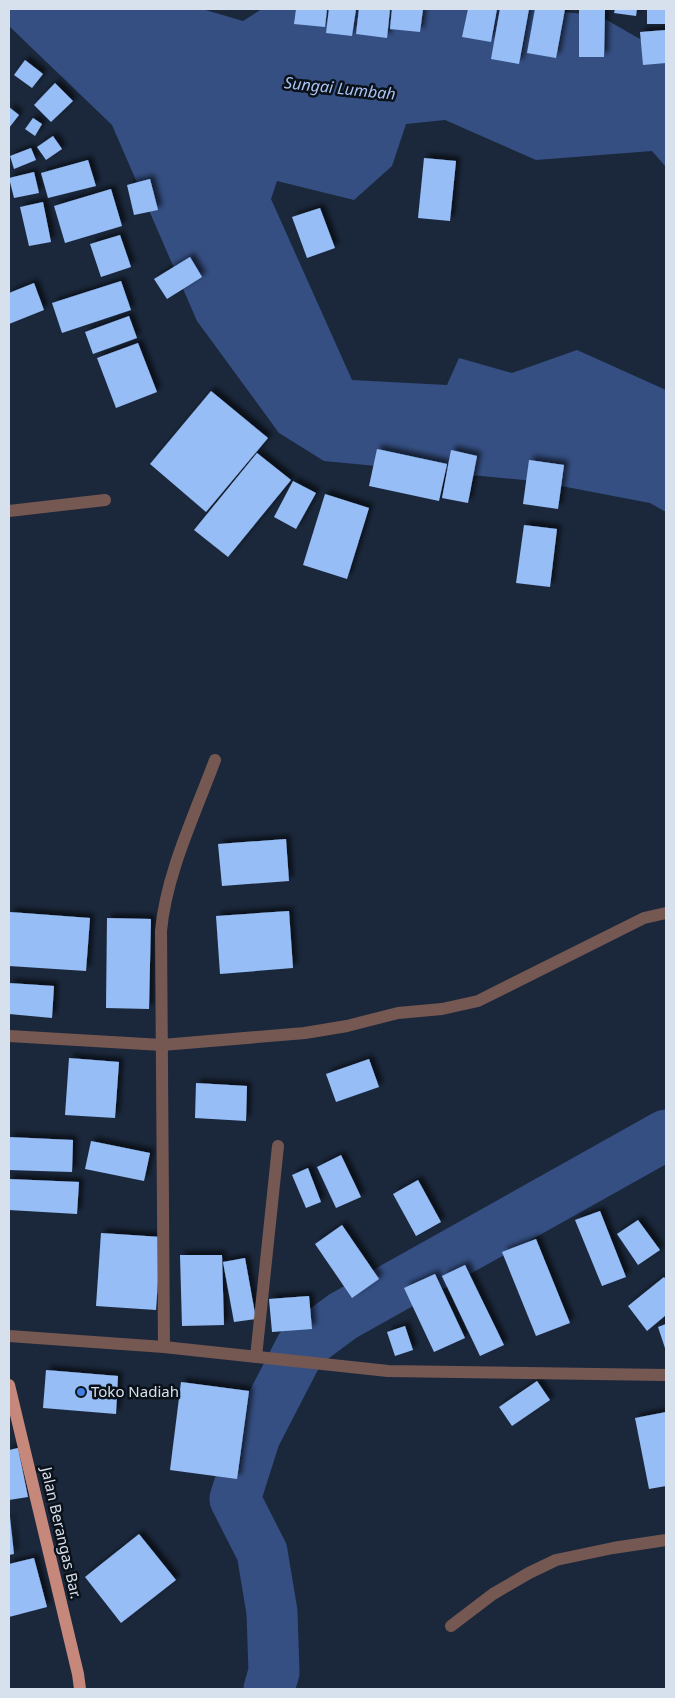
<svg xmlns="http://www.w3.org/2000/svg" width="675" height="1698" font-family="'Noto Sans',sans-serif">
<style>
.water{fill:#354f83}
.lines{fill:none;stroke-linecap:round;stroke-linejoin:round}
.river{stroke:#354f83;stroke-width:51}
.building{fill:#96bdf6;filter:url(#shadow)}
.minor{stroke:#765852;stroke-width:12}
.major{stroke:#c5887a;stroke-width:12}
.shop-dot{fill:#3f7fe0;stroke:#0b1119;stroke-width:2}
.labels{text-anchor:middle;stroke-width:5;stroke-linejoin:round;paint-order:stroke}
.poi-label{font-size:15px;fill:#d7e0ed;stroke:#0b1119;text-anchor:start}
.street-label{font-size:15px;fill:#d7e0ed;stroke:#0b1119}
.water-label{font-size:16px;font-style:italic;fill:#a9c2f2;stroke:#0b1119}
</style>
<defs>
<filter id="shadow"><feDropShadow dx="4.5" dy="-4.5" stdDeviation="2.5" flood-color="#0009"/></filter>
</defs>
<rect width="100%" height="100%" fill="#1b283c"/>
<!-- water -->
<polygon class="water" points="9,9 202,9 243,21 262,9 524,9 598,15 666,54 666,167 652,151 536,160 445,120 406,124 392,166 354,200 277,181 271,199 352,380 447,385 459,358 512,373 577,350 666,390 666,512 650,503 535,481 324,461 279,433 197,321 112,125 9,26"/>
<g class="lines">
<!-- river -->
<polyline class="river" points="269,1689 274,1672 272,1612 262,1552 235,1499 255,1436 301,1347 343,1316 666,1135"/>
</g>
<!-- building -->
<g class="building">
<polygon points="296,9 327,9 325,27 294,24"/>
<polygon points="329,9 356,9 352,36 326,33"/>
<polygon points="359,9 390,9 387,38 356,34"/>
<polygon points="392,9 423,9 420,32 390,29"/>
<polygon points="468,9 497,9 491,42 462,37"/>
<polygon points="500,9 529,9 519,64 491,59"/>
<polygon points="535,9 565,9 556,58 527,53"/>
<polygon points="579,9 605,9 604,57 579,57"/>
<polygon points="615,9 637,9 636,16 614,13"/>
<rect x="647" y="9" width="19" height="15"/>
<polygon points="666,30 666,63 643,65 640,32"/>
<polygon points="25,60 43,74 32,88 14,75"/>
<polygon points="55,83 73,101 51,122 34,105"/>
<polygon points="9,107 19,115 9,128"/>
<polygon points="33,118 42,124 35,136 25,129"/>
<polygon points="53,136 62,149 46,160 37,147"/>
<polygon points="31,148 36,160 14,169 10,156"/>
<polygon points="424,158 456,161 450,221 418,218"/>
<polygon points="88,160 96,186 48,198 41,173"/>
<polygon points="34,172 39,193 14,198 9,178"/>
<polygon points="150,179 158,210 134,215 127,185"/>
<polygon points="111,189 122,226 65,243 54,206"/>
<polygon points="43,202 51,242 29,246 20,207"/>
<polygon points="320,208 335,248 307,258 292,217"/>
<polygon points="120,235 131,267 101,277 90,244"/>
<polygon points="190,257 202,277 167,299 154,279"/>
<polygon points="121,281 131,310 62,333 52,303"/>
<polygon points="34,283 44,310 9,324 9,293"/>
<polygon points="129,316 137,338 93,354 85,332"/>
<polygon points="138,343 157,392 116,408 97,358"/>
<polygon points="211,391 268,438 206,512 150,464"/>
<polygon points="377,449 447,464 439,501 369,486"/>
<polygon points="451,450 477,456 468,503 442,498"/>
<polygon points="257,453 291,480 228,557 194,530"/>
<polygon points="529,460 564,465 558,509 523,504"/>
<polygon points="293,481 316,493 296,529 274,517"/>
<polygon points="325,494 369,508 347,579 303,565"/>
<polygon points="524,525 557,529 550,587 516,583"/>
<polygon points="286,839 289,881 222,886 218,844"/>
<polygon points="289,911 293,968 220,974 216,916"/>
<polygon points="10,912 90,918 86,971 9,966"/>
<polygon points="107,918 151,919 149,1009 106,1008"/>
<polygon points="9,983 54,986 52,1018 9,1014"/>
<polygon points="69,1058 119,1062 115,1118 65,1115"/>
<polygon points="369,1059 379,1087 336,1102 326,1074"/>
<polygon points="196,1083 247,1086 246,1121 195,1118"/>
<polygon points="9,1137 73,1140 72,1172 9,1170"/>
<polygon points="91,1141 150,1153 144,1181 85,1169"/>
<polygon points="341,1155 361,1197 336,1208 317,1167"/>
<polygon points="308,1168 321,1202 306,1208 292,1175"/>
<polygon points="9,1179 79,1182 77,1214 9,1210"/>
<polygon points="418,1180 441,1222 416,1236 393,1194"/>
<polygon points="600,1211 626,1277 602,1286 575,1220"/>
<polygon points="638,1220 660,1250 638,1265 617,1234"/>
<polygon points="342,1225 379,1279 352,1298 315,1244"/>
<polygon points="101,1233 161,1237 156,1310 96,1306"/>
<polygon points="536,1239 570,1323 536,1336 502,1252"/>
<polygon points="180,1255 222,1255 224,1325 182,1326"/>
<polygon points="245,1258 256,1319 234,1322 223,1262"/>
<polygon points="465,1265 504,1345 480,1356 442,1276"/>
<polygon points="435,1274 465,1338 434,1352 404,1288"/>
<polygon points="664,1277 666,1280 666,1315 647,1331 628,1306"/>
<polygon points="309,1296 312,1329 272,1332 269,1299"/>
<polygon points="666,1324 666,1351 658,1327"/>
<polygon points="405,1326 413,1350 395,1356 387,1332"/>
<polygon points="46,1370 118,1376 116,1414 43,1408"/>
<polygon points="537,1381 550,1400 512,1426 499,1407"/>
<polygon points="181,1382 249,1391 237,1479 170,1470"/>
<polygon points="666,1412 666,1486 649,1489 635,1418"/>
<polygon points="18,1448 28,1497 9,1500 9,1450"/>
<polygon points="9,1517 10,1517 14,1554 9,1555"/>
<polygon points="139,1534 176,1580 121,1623 85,1577"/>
<polygon points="34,1558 47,1607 9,1617 9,1564"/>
</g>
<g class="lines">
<!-- minor -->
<g class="minor">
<polyline points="9,511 105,500"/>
<polyline points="9,1036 162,1045 305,1033 347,1026 398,1013 442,1009 478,1001 644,918 666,913"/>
<polyline points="9,1336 164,1347 388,1371 666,1375"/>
<path d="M 164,1347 L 161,931 C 166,874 195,814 215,760"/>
<polyline points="256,1357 278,1146"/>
<polyline points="451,1626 493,1594 529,1573 556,1560 613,1548 666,1540"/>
</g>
<!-- major -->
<polyline class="major" points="9,1385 78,1674 80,1689"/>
</g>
<!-- markers -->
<circle class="shop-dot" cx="81" cy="1392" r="5"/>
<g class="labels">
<!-- poi labels -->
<g class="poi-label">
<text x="91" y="1397">Toko Nadiah</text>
</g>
<!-- street labels -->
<g class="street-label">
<text transform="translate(61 1533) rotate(77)" y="5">Jalan Berangas Bar.</text>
</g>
<!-- water labels -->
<g class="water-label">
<text transform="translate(340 88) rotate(6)" y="6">Sungai Lumbah</text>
</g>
</g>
<!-- border -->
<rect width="675" height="1698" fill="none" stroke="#d7e0ed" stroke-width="20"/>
</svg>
